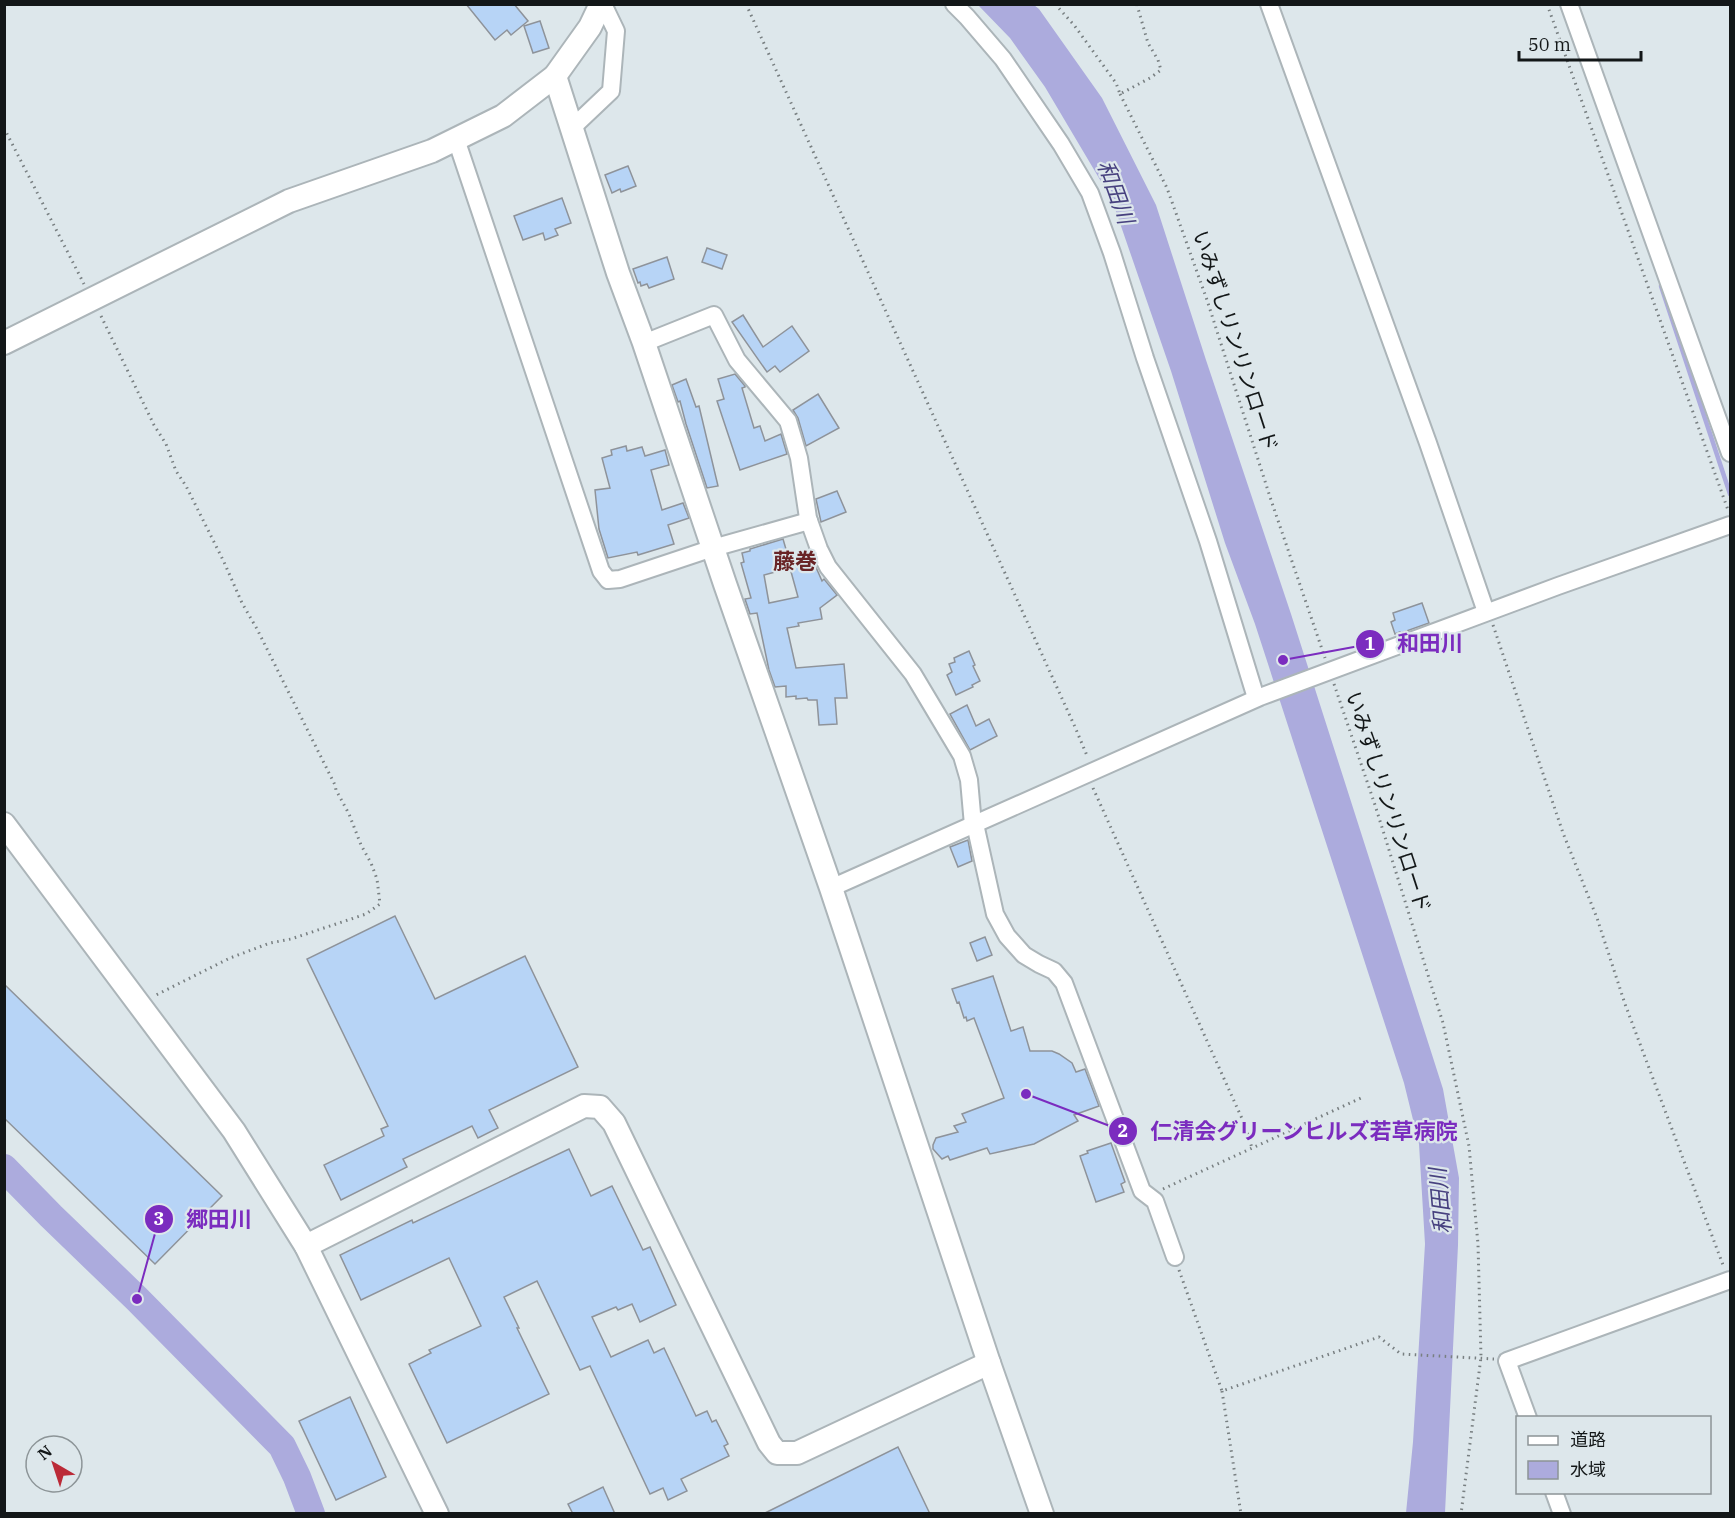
<svg xmlns="http://www.w3.org/2000/svg" width="1735" height="1518" font-family="'IBM Plex Serif','Noto Sans JP',serif">
<style>
.water{fill:#acabdd}
.lines{fill:none;stroke-linecap:round;stroke-linejoin:round}
.stream{stroke:#acabdd;stroke-width:4.5}
.river{stroke:#acabdd;stroke-width:28}
.building{fill:#b7d4f6;stroke:#8e939a;stroke-width:1.5;fill-rule:evenodd}
.street-casing{stroke:#acb5b9;stroke-width:20}
.secondary-casing{stroke:#acb5b9;stroke-width:26}
.path{stroke:#787f81;stroke-width:3;stroke-dasharray:1.5 4.5;stroke-linecap:butt}
.street{stroke:#fff;stroke-width:16}
.secondary{stroke:#fff;stroke-width:22}
.labels{text-anchor:middle;stroke-width:4.5;stroke-linejoin:round;paint-order:stroke}
.street-label{font-size:21px;fill:#131718;stroke:#dde7eb}
.water-label{font-size:22px;font-style:italic;fill:#47417f;stroke:#dde7eb}
.neighbourhood-label{font-size:22px;font-weight:bold;fill:#692426;stroke:#dde7eb}
.leader{fill:none;stroke:#7b2cbf;stroke-width:2}
.callout-dot{fill:#7b2cbf;stroke:#dde7eb;stroke-width:2}
.mark-label{font-size:18px;text-anchor:middle;font-weight:bold;fill:#fff}
.callout-label{font-size:22px;text-anchor:middle;font-weight:bold;fill:#7b2cbf;stroke:#dde7eb;stroke-width:4.5;stroke-linejoin:round;paint-order:stroke}
</style>
<rect width="100%" height="100%" fill="#dde7eb"/>
<!-- water -->
<polygon class="water" points="978,5 1034,5 1039,9 1102,98 1156,205 1206,360 1291,614 1443,1089 1459,1178 1458,1245 1445,1513 1406,1513 1413,1442 1425,1244 1419,1144 1404,1083 1255,624 1225,543 1171,371 1112,200 1045,87 1010,38"/>
<g class="lines">
<!-- stream -->
<polyline class="stream" points="1661,286 1730,494"/>
<!-- river -->
<polyline class="river" points="4,1168 51,1216 137,1299 282,1446 297,1477 311,1514"/>
</g>
<!-- building -->
<g class="building">
<polygon points="466,4 514,4 528,21 511,35 507,30 495,40"/>
<polygon points="540,21 549,48 533,53 524,26"/>
<polygon points="628,166 636,186 621,192 620,189 612,193 605,175"/>
<polygon points="562,198 571,223 555,229 558,235 545,240 543,233 523,240 514,216"/>
<polygon points="707,248 727,255 722,269 702,262"/>
<polygon points="667,257 674,279 649,288 647,284 641,286 640,282 638,283 633,269"/>
<polygon points="743,315 763,347 792,326 809,351 780,372 775,366 767,372 732,322"/>
<polygon points="735,374 745,386 745,387 742,388 754,428 760,426 765,441 781,434 787,454 740,470 717,401 724,399 718,379"/>
<polygon points="686,379 696,407 699,406 718,486 707,488 686,424 680,401 678,402 672,385"/>
<polygon points="818,394 839,428 806,446 798,418 793,410"/>
<polygon points="626,446 627,451 642,447 645,456 665,450 669,465 651,470 662,510 683,503 689,518 668,525 674,544 638,555 637,552 608,558 599,529 595,490 610,488 602,458 612,455 611,450"/>
<polygon points="837,491 846,512 821,522 816,499"/>
<path d="M 783,539 L 790,563 L 811,556 L 822,581 L 824,579 L 837,595 L 820,608 L 822,619 L 798,623 L 799,626 L 787,628 L 796,668 L 844,664 L 847,698 L 835,698 L 837,724 L 819,725 L 817,700 L 808,700 L 807,698 L 796,699 L 796,696 L 786,697 L 786,686 L 775,687 L 769,670 L 757,613 L 750,614 L 745,599 L 751,598 L 741,563 L 744,562 L 742,553 L 750,551 L 750,549 ZM 790,568 L 798,597 L 769,603 L 764,575 Z"/>
<polygon points="1422,603 1429,623 1401,633 1400,632 1395,634 1391,622 1395,620 1393,613"/>
<polygon points="969,651 975,665 973,666 980,681 972,685 973,687 956,695 947,675 952,672 949,664 955,662 954,658"/>
<polygon points="967,705 976,726 989,719 997,736 970,750 950,714"/>
<polygon points="968,840 972,861 958,867 950,847"/>
<polygon points="395,916 435,999 525,956 578,1067 489,1110 498,1128 478,1138 472,1126 403,1159 407,1167 341,1200 324,1165 384,1136 381,1129 388,1126 307,959"/>
<polygon points="985,937 992,955 977,961 970,943"/>
<polygon points="993,976 1011,1031 1023,1027 1030,1051 1052,1051 1059,1054 1072,1063 1076,1072 1085,1069 1099,1106 1074,1115 1078,1121 1034,1144 990,1154 987,1148 950,1160 948,1156 942,1159 933,1149 933,1145 936,1138 958,1132 954,1126 966,1122 962,1114 1004,1098 974,1018 967,1021 966,1017 964,1018 959,1002 957,1003 952,989"/>
<polygon points="4,984 222,1196 155,1264 4,1118"/>
<polygon points="1111,1143 1125,1182 1121,1184 1124,1192 1096,1202 1080,1156 1088,1153 1087,1151"/>
<polygon points="569,1149 591,1196 612,1186 643,1250 650,1247 676,1305 640,1322 632,1304 618,1310 616,1307 592,1317 611,1357 648,1340 654,1353 664,1348 696,1416 707,1411 712,1422 716,1420 728,1444 724,1446 729,1456 681,1479 687,1491 668,1500 663,1488 650,1494 590,1366 580,1370 537,1281 504,1297 519,1328 517,1328 549,1394 447,1443 409,1364 431,1353 429,1350 481,1326 449,1258 361,1300 340,1255 412,1220 413,1223"/>
<polygon points="350,1397 386,1477 336,1500 299,1421"/>
<polygon points="898,1447 930,1514 763,1514"/>
<polygon points="603,1487 615,1514 573,1514 568,1504"/>
</g>
<g class="lines">
<defs>
<g id="street">
<polyline points="954,4 967,17 1003,59 1061,144 1090,193 1112,253 1145,358 1208,541 1256,698"/>
<polyline points="1269,4 1428,443 1486,612"/>
<polyline points="1569,4 1730,453"/>
<polyline points="572,128 611,91 616,31 603,4"/>
<polyline points="458,145 601,571 608,580 620,579 713,548 809,521"/>
<polyline points="644,343 714,315 737,360 788,421 799,458 808,518 819,549 828,567 913,674 962,756 969,780 973,825"/>
<polyline points="975,824 995,914 1007,936 1024,955 1039,964 1054,971 1064,983 1142,1191 1155,1201 1175,1257"/>
<polyline points="831,888 1260,697 1558,586 1730,525"/>
<polyline points="1528,1418 1507,1361 1730,1280"/>
<polyline points="1554,1492 1562,1514"/>
</g>
<g id="secondary">
<polyline points="555,76 618,273 644,343 725,584 831,888 989,1363 1042,1514"/>
<polyline points="4,343 289,201 432,151 503,116 555,76 590,27 601,4"/>
<polyline points="4,824 234,1131 306,1246 437,1514"/>
<polyline points="306,1246 584,1106 600,1107 614,1123 769,1443 777,1453 797,1453 989,1363"/>
</g>
</defs>
<!-- street casing -->
<use href="#street" class="street-casing"/>
<!-- secondary casing -->
<use href="#secondary" class="secondary-casing"/>
<!-- path -->
<g class="path">
<polyline points="746,4 1075,727 1088,758"/>
<polyline points="1055,4 1074,25 1116,83 1120,94 1150,78 1161,70 1158,60 1148,43 1137,5 1139,4"/>
<polyline points="1547,4 1728,510"/>
<polyline points="1120,94 1167,188 1207,300 1271,500 1325,658"/>
<polyline points="4,128 84,284"/>
<polyline points="101,316 154,425 166,444 176,471 186,486 224,562 242,603 257,629 335,785 336,790 349,814 361,845 371,863 377,879 380,904 366,914 291,939 270,943 230,958 156,995"/>
<polyline points="1493,625 1563,833 1597,918 1625,1004 1723,1265"/>
<polyline points="1334,684 1375,805 1443,1023 1469,1146 1478,1244 1481,1357 1461,1514"/>
<polyline points="1093,788 1244,1123 1252,1148"/>
<polyline points="1163,1189 1361,1098"/>
<polyline points="1179,1270 1222,1391 1379,1337 1401,1354 1494,1359"/>
<polyline points="1222,1391 1241,1514"/>
</g>
<!-- street -->
<use href="#street" class="street"/>
<!-- secondary -->
<use href="#secondary" class="secondary"/>
</g>
<g class="labels">
<!-- street labels -->
<g class="street-label">
<text transform="translate(1235 341) rotate(72)" y="7">いみずしリンリンロード</text>
<text transform="translate(1388 802) rotate(72)" y="7">いみずしリンリンロード</text>
</g>
<!-- water labels -->
<g class="water-label">
<text transform="translate(1116 192) rotate(70)" y="8">和田川</text>
<text transform="translate(1440 1201) rotate(-95)" y="8">和田川</text>
</g>
<!-- neighbourhood labels -->
<g class="neighbourhood-label">
<text x="795" y="569">藤巻</text>
</g>
</g>
<!-- callouts -->
<path class="leader" d="M1283 660L1370 644M1026 1094L1123 1131M137 1299L159 1219"/>
<g class="callout-dot">
<circle cx="1283" cy="660" r="6"/>
<circle cx="1026" cy="1094" r="6"/>
<circle cx="137" cy="1299" r="6"/>
<circle cx="1370" cy="644" r="15"/>
<circle cx="1123" cy="1131" r="15"/>
<circle cx="159" cy="1219" r="15"/>
</g>
<g class="mark-label">
<text x="1370" y="650">1</text>
<text x="1123" y="1137">2</text>
<text x="159" y="1225">3</text>
</g>
<g class="callout-label">
<text x="1430" y="651">和田川</text>
<text x="1304" y="1139">仁清会グリーンヒルズ若草病院</text>
<text x="219" y="1227">郷田川</text>
</g>
<!-- border -->
<rect width="1735" height="1518" fill="none" stroke="#131718" stroke-width="12"/>
<!-- legend -->
<rect x="1516" y="1416" width="195" height="78" fill="#dde7eb" stroke="#8c9497" stroke-width="1.5"/>
<rect x="1528" y="1436" width="30" height="9" fill="#ffffff" stroke="#8c9497" stroke-width="1.5"/>
<text x="1570" y="1446" font-size="18" fill="#131718">道路</text>
<rect x="1528" y="1461" width="30" height="18" fill="#acabdd" stroke="#8c9497" stroke-width="1.5"/>
<text x="1570" y="1476" font-size="18" fill="#131718">水域</text>
<!-- north arrow -->
<g transform="translate(54 1464) rotate(321)"><circle r="28" fill="#dde7eb" stroke="#8c9497" stroke-width="1.5"/>
<path d="M0-4.5L10 22L0 15L-10 22Z" fill="#bb2a37"/>
<text y="-9" font-size="16" font-weight="bold" text-anchor="middle" fill="#131718">N</text>
</g>
<!-- scale -->
<path d="M1519 51v9h122v-9" fill="none" stroke="#131718" stroke-width="3"/>
<text x="1528" y="51" font-size="18" fill="#131718" stroke="#dde7eb" stroke-width="4.5" paint-order="stroke">50 m</text>
</svg>
